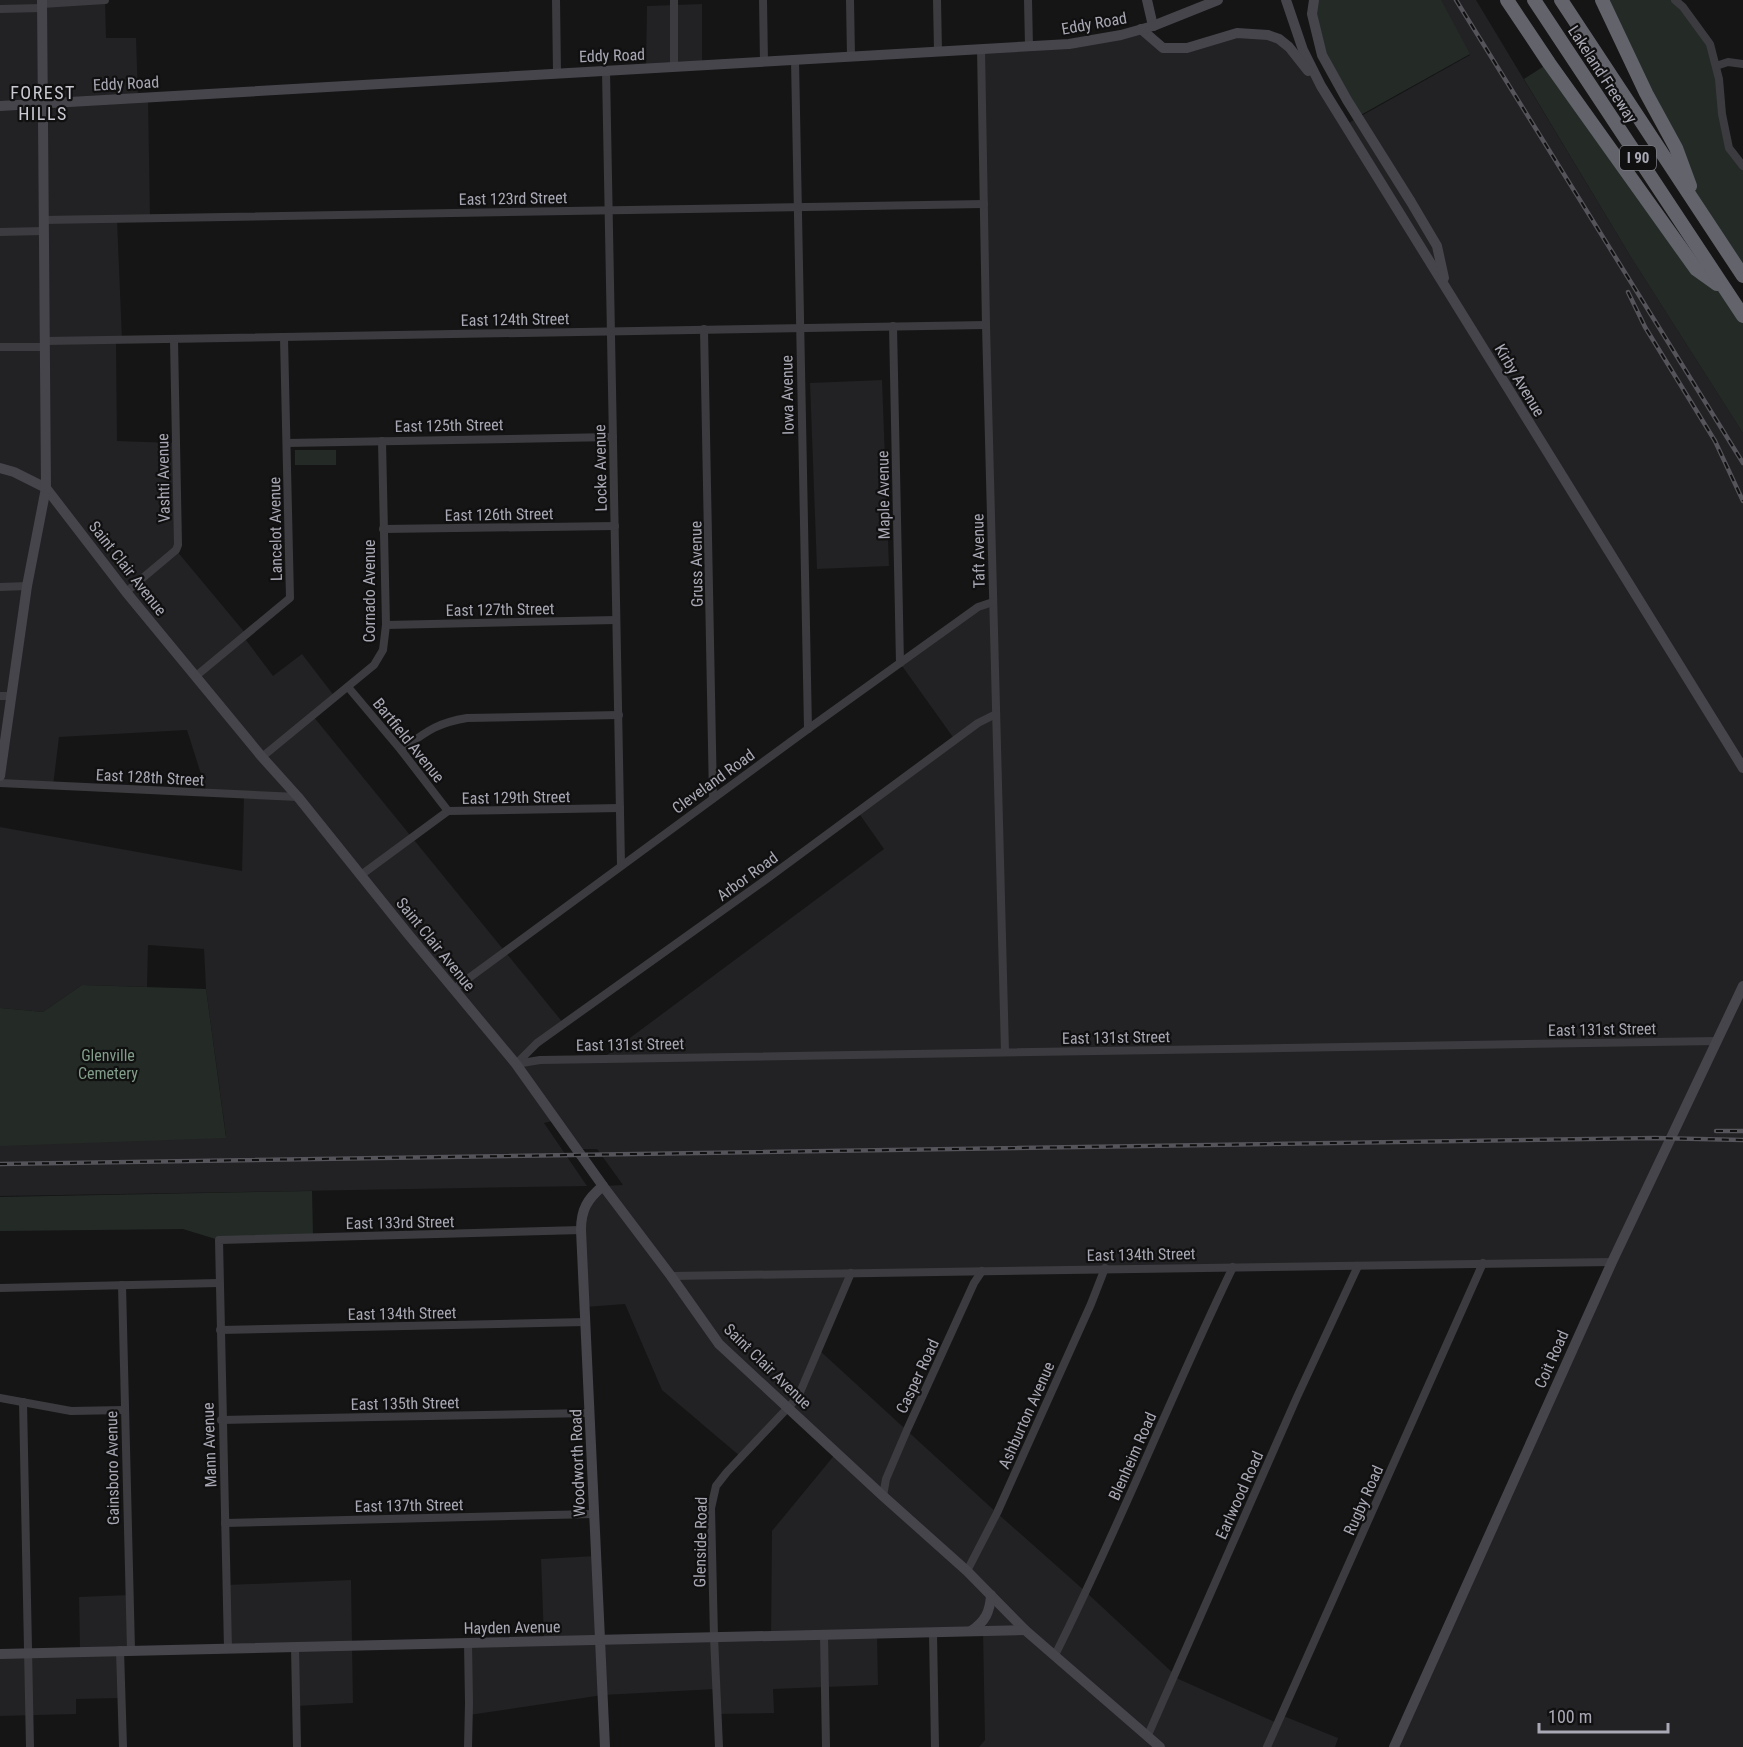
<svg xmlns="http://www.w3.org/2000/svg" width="1743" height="1747" font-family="'Roboto Condensed',sans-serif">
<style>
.built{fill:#222123}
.green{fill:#242b27}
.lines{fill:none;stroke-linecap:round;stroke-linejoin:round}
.street{stroke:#3c3c40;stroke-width:8}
.secondary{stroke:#45454b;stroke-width:10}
.highway{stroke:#63636b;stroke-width:14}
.rail-casing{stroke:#54545a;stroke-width:4.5}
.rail{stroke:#101011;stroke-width:2;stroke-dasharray:7;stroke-linecap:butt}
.labels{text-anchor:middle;stroke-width:4.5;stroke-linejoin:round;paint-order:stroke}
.shield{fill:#101011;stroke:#7b7b84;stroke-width:1.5}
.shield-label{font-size:15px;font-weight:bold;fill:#a9a9b5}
.street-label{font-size:16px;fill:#a9a9b5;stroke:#101011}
.park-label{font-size:16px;fill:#829d8a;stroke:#101011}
.neighbourhood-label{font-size:18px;letter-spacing:1.5px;fill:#c9c9d2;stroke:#101011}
</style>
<rect width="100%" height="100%" fill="#151516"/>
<!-- built -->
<g class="built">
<polygon points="0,0 105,0 106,38 136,38 138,97 148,97 150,218 117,219 122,340 116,341 117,441 176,443 176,550 246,634 243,636 273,676 302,654 335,697 313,716 564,1024 517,1063 603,1058 884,849 858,812 955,740 900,663 978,607 993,602 981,49 1069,44 1141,29 1164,48 1237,33 1279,39 1321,86 1345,125 1470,55 1437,0 1476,0 1631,257 1743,433 1743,1747 1394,1747 1611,1262 851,1273 819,1350 997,1513 1086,1592 1174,1674 1174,1677 1277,1723 1281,1715 1338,1738 1335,1747 979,1747 985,1740 983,1631 877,1634 878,1685 773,1689 774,1713 717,1714 716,1689 603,1695 469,1715 468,1643 544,1641 541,1559 596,1556 600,1640 771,1636 772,1531 837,1452 789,1408 741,1457 662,1390 625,1304 585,1307 581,1220 603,1186 623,1185 597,1149 576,1149 556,1120 544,1123 587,1186 0,1196 0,1143 226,1136 206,989 204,949 148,945 147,987 82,985 43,1012 0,1008 0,827 242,871 244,795 207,793 187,730 59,737 53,786 0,783"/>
<polygon points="702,4 702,66 646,69 647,6"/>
<polygon points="882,380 889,566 817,569 810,383"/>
<polygon points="351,1580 353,1703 296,1706 295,1647 228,1649 226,1585"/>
<polygon points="129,1595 131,1650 121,1650 121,1698 76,1699 76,1714 0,1716 0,1654 80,1651 79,1597"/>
</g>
<!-- green -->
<g class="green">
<polygon points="1314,0 1441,0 1470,54 1357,117 1322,55"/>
<polygon points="1602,0 1675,0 1710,44 1729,148 1743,166 1743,276 1700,210"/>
<polygon points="1549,63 1657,217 1724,289 1743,316 1743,433 1631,257 1524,79"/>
<rect x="295" y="450" width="41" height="15"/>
<polygon points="82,985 206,989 226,1138 0,1146 0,1008 43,1012"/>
<polygon points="312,1191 313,1237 219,1240 183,1229 0,1231 0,1197"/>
</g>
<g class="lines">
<!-- street -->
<g class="street">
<polyline points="556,0 557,72"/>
<polyline points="763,0 764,62"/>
<polyline points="850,0 851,57"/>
<polyline points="937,0 938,51"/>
<polyline points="1028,0 1029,46"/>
<polyline points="1675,0 1683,7 1710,44 1719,79 1722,114 1729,148 1743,166"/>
<polyline points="42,4 105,0"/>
<polyline points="0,9 42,8"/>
<polyline points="981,49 986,325 1005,1052"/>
<polyline points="795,60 808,729"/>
<polyline points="1716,66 1728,62 1743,64"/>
<polyline points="674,67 674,0"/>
<polyline points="606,71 621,865"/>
<polyline points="43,220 984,204"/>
<polyline points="0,232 43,231"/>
<polyline points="893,326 900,663"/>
<polyline points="704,329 713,798"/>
<polyline points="45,341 986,325"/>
<polyline points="0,347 45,347"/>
<polyline points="287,443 613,437"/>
<polyline points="383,529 615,526"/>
<polyline points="0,587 27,586"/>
<polyline points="126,592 176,550 178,545 174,340"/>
<polyline points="386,625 616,620"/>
<polyline points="196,676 290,598 284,338"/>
<polyline points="348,687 401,750 448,811"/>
<polyline points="0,696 11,696"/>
<path d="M 401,750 C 426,732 436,723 467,718 L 619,715"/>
<polyline points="262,757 374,665 383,650 386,625 382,441"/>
<polyline points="0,783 298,797"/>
<polyline points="361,875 448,811 620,808"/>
<polyline points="454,989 808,729 978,607 993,602"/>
<polyline points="517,1063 537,1043 768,878 978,723 996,714"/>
<polyline points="516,1064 540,1060 1717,1041"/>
<polyline points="671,1276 1612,1262"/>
<polyline points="122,1285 131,1650"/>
<polyline points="0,1288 219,1283"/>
<polyline points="220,1330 585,1322"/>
<polyline points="0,1398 71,1411 124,1410"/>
<polyline points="23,1402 30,1747"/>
<polyline points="221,1420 590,1413"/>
<polyline points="883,1496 886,1479 907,1430 974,1283 982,1271"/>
<polyline points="225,1523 594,1514"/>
<polyline points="967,1571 997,1513 1091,1304 1105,1268"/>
<polyline points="933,1633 935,1747"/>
<polyline points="824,1635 826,1747"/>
<polyline points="468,1643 469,1703 468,1747"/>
<polyline points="295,1647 297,1747"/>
<path d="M 228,1649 C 225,1512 221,1376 219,1240 L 581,1230"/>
<polyline points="120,1650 123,1747"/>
<path d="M 1055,1655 C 1119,1528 1171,1395 1233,1267"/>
<polyline points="1148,1735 1297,1397 1358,1266"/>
<polyline points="719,1747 714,1637 711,1508 716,1486 727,1472 798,1397 851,1273"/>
<polyline points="1267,1747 1483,1263"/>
</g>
<!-- secondary -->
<g class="secondary">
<polyline points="1147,0 1153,26"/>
<polyline points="1286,0 1303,50 1321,86 1743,768"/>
<polyline points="1314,0 1312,14 1322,55 1347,100 1411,202 1437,246 1444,278"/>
<polyline points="1141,29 1163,48 1187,48 1237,33 1268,35 1279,39 1289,47 1308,71"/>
<polyline points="0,106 1069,44 1121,35 1153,26 1218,0"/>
<polyline points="0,468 14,472 46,488 126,592 262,757 298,797 408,934 516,1064 603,1186 671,1276 719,1344 883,1496 967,1571 1025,1630 1160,1747"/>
<polyline points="0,776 27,586 46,488 42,0"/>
<path d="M 603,1186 C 587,1199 581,1210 581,1230 L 605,1747"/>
<path d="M 971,1631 C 985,1622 990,1612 991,1595"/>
<polyline points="0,1654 1025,1630"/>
<polyline points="1394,1747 1612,1262 1743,986"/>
</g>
<!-- highway -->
<g class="highway">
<polyline points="1507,0 1549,63 1696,269 1717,284"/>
<polyline points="1534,0 1743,316"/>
<polyline points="1561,0 1743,276"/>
<polyline points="1602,0 1646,93 1676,148 1690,186"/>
</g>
<defs>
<g id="rail">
<polyline points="1456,0 1743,463"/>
<polyline points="1628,292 1645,327 1715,441 1743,501"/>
<polyline points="1716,1131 1743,1131"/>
<polyline points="0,1164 1655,1138 1743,1140"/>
</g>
</defs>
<!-- rail casing -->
<use href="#rail" class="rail-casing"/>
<!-- rail -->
<use href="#rail" class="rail"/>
</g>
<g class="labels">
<!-- shield labels -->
<rect class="shield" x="1620" y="146" width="36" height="24" rx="4.5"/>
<g class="shield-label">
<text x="1638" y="163">I 90</text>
</g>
<!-- street labels -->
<g class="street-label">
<text transform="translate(1094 23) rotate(-10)" y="6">Eddy Road</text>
<text transform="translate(612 55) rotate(-2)" y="6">Eddy Road</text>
<text transform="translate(1603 74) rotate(57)" y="6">Lakeland Freeway</text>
<text transform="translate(126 83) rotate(-3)" y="6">Eddy Road</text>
<text transform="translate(513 198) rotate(-1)" y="6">East 123rd Street</text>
<text transform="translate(515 319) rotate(-1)" y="6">East 124th Street</text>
<text transform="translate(1520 380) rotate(59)" y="6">Kirby Avenue</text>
<text transform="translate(787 395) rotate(-91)" y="6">Iowa Avenue</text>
<text transform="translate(449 425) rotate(-1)" y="6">East 125th Street</text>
<text transform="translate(600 468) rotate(-91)" y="6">Locke Avenue</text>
<text transform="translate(163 478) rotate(-91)" y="6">Vashti Avenue</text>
<text transform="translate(883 495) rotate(-91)" y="6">Maple Avenue</text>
<text transform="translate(499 514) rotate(-1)" y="6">East 126th Street</text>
<text transform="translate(275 529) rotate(-91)" y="6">Lancelot Avenue</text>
<text transform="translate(978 551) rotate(-91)" y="6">Taft Avenue</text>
<text transform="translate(696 564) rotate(-91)" y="6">Gruss Avenue</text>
<text transform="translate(128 568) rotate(52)" y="6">Saint Clair Avenue</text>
<text transform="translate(369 591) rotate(-90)" y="6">Cornado Avenue</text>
<text transform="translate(500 609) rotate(-1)" y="6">East 127th Street</text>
<text transform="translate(409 740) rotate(51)" y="6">Bartfield Avenue</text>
<text transform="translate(150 777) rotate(3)" y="6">East 128th Street</text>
<text transform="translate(713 781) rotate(-36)" y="6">Cleveland Road</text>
<text transform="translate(516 797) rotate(-1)" y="6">East 129th Street</text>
<text transform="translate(747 876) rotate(-36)" y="6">Arbor Road</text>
<text transform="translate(436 944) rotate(51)" y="6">Saint Clair Avenue</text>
<text transform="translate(1602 1029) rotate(-1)" y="6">East 131st Street</text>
<text transform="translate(1116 1037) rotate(-1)" y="6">East 131st Street</text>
<text transform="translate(630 1044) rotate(-1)" y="6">East 131st Street</text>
<text transform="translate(400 1222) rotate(-1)" y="6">East 133rd Street</text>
<text transform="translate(1141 1254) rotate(-1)" y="6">East 134th Street</text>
<text transform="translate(402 1313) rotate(-1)" y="6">East 134th Street</text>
<text transform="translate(1551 1359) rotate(-66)" y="6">Coit Road</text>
<text transform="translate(768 1366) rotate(44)" y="6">Saint Clair Avenue</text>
<text transform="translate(917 1376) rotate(-65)" y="6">Casper Road</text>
<text transform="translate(405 1403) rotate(-1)" y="6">East 135th Street</text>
<text transform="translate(1026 1415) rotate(-66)" y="6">Ashburton Avenue</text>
<text transform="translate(209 1445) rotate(-92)" y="6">Mann Avenue</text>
<text transform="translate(1132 1456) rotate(-66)" y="6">Blenheim Road</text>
<text transform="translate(577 1463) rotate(-92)" y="6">Woodworth Road</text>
<text transform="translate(112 1468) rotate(-91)" y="6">Gainsboro Avenue</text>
<text transform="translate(1239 1495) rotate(-66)" y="6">Earlwood Road</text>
<text transform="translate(1363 1500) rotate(-66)" y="6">Rugby Road</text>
<text transform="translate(409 1505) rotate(-1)" y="6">East 137th Street</text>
<text transform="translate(700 1542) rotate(-89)" y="6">Glenside Road</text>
<text transform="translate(512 1627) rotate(-1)" y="6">Hayden Avenue</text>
</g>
<!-- park labels -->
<g class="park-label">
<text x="108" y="1061">Glenville<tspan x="108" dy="18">Cemetery</tspan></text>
</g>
<!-- neighbourhood labels -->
<g class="neighbourhood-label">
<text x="43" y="99">FOREST<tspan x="43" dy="21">HILLS</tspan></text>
</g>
</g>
<!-- scale -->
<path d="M1539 1723v9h129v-9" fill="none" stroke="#a9a9b5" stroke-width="3"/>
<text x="1548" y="1723" font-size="18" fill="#a9a9b5" stroke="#101011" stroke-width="4.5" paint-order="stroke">100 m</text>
</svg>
